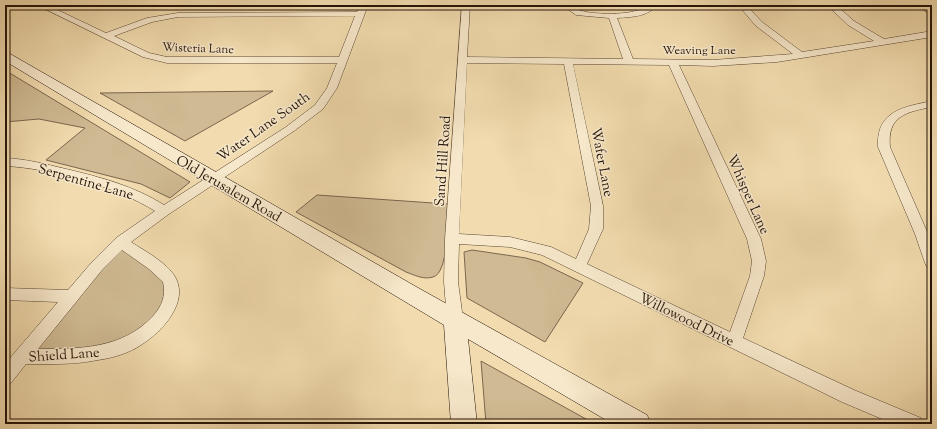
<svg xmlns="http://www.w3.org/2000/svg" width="937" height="429" font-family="'Sorts Mill Goudy',serif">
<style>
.green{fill:#cfba93;stroke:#7a664e}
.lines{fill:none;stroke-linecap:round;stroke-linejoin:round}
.street-casing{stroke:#584532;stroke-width:1}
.secondary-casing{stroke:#241309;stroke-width:1}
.street{fill:#f7e8cb;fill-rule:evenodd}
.secondary{fill:#f7e8cb;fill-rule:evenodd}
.labels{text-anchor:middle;stroke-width:3;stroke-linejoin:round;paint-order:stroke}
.far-street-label{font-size:12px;fill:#241309;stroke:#f7e8cb}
.street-label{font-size:14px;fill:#241309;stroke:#f7e8cb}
</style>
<rect width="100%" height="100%" fill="#f2dcaf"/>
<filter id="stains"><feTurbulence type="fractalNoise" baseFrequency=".005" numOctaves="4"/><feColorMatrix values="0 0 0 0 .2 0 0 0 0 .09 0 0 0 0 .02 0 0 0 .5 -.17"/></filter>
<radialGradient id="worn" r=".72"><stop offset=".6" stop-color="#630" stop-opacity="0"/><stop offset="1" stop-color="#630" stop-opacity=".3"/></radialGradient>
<!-- green -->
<g class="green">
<polygon points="8,72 190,182 170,198 141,184 46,160 85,128 39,119 5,122 5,73"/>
<polygon points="273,91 185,141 100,93"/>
<path d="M 317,195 L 448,204 C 447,219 449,273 433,277 C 424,280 414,275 406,272 L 296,212 Z"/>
<polygon points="120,244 167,281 161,315 113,349 24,355"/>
<polygon points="472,250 526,258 540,262 583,283 545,342 467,298 464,252"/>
<polygon points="481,361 595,424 486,424"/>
</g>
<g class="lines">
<defs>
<g id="street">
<path d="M 37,5 L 47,5 L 106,33 L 147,18 L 178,13 L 357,12 L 360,5 L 368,5 L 337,88 L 323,109 L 294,131 L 169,214 L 131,242 C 145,251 164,261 174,275 C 191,301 162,332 141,345 C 129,353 113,358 98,360 C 74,365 50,364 26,364 L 11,383 L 5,385 L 5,364 L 58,302 L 5,300 L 5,288 L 68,290 L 92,262 L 116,238 L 155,211 C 117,187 50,168 5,166 L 5,158 C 26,159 45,164 66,169 C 100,177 134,186 164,205 L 286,127 L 315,105 L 327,88 L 337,63 L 167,63 L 143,57 ZM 355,16 L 339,57 L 167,57 L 149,53 L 114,36 L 152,22 L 178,17 ZM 122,250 L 149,269 L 163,282 C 166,296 162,306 153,316 C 123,349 79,349 38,349 L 102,270 Z"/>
<path d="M 462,5 L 470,5 L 467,57 L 623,59 L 609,18 L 576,15 L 562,5 C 572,5 573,9 582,11 C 597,15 637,16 648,5 L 657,5 C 648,17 631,17 617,18 L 633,59 L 713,60 L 793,54 L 756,26 L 738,5 L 746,5 L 762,22 L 802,52 L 874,41 L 848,25 L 827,5 L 836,5 L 854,21 L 884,39 L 932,31 L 932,37 L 777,62 L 713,66 L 679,65 L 761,239 L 766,261 L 764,276 L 743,338 L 854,390 L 921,418 L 924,424 L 894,424 L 842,402 L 542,255 L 510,247 L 459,244 L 458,282 L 463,319 L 460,324 L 455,326 L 450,324 L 447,319 L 444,282 L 445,239 ZM 467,63 L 564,64 L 591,206 L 589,229 L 576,259 L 551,247 L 510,237 L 459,234 ZM 573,64 L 669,65 L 747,239 L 752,261 L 750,276 L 730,332 L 587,264 L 603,229 L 603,206 Z"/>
<polygon points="916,5 925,5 932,9 932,15"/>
<path d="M 932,101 L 932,107 C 906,112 887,116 890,147 L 932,243 L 932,269 L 927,267 L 925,263 L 915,234 L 878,147 C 876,111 903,107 932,101 Z"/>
</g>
<polygon id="secondary" points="5,51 420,289 647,415 651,424 613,424 468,339 477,424 451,424 444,325 5,61"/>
</defs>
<!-- street casing -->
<use href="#street" class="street-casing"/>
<!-- secondary casing -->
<use href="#secondary" class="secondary-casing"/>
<!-- street -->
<use href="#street" class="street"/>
<!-- secondary -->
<use href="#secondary" class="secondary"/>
</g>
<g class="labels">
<!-- far-street labels -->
<g class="far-street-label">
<text transform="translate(198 48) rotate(2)" y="4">Wisteria Lane</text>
<text x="699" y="54">Weaving Lane</text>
</g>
<!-- street labels -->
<g class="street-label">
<text transform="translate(263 126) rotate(-35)" y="5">Water Lane South</text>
<text transform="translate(442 161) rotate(-86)" y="5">Sand Hill Road</text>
<text transform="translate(603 162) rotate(79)" y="5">Wafer Lane</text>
<text transform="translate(86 181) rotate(16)" y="5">Serpentine Lane</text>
<text transform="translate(229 188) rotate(30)" y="5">Old Jerusalem Road</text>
<text transform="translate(749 194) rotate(66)" y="5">Whisper Lane</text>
<text transform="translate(687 319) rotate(26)" y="5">Willowood Drive</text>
<text transform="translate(64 354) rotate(-4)" y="5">Shield Lane</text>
</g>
</g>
<!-- margin -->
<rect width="937" height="429" fill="none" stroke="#f2dcaf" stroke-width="20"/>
<rect x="6" y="6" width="925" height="417" fill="none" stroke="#241309" stroke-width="2"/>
<rect x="10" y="10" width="917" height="409" fill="none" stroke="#241309"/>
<rect width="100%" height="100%" filter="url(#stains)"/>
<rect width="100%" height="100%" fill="url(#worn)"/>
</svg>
